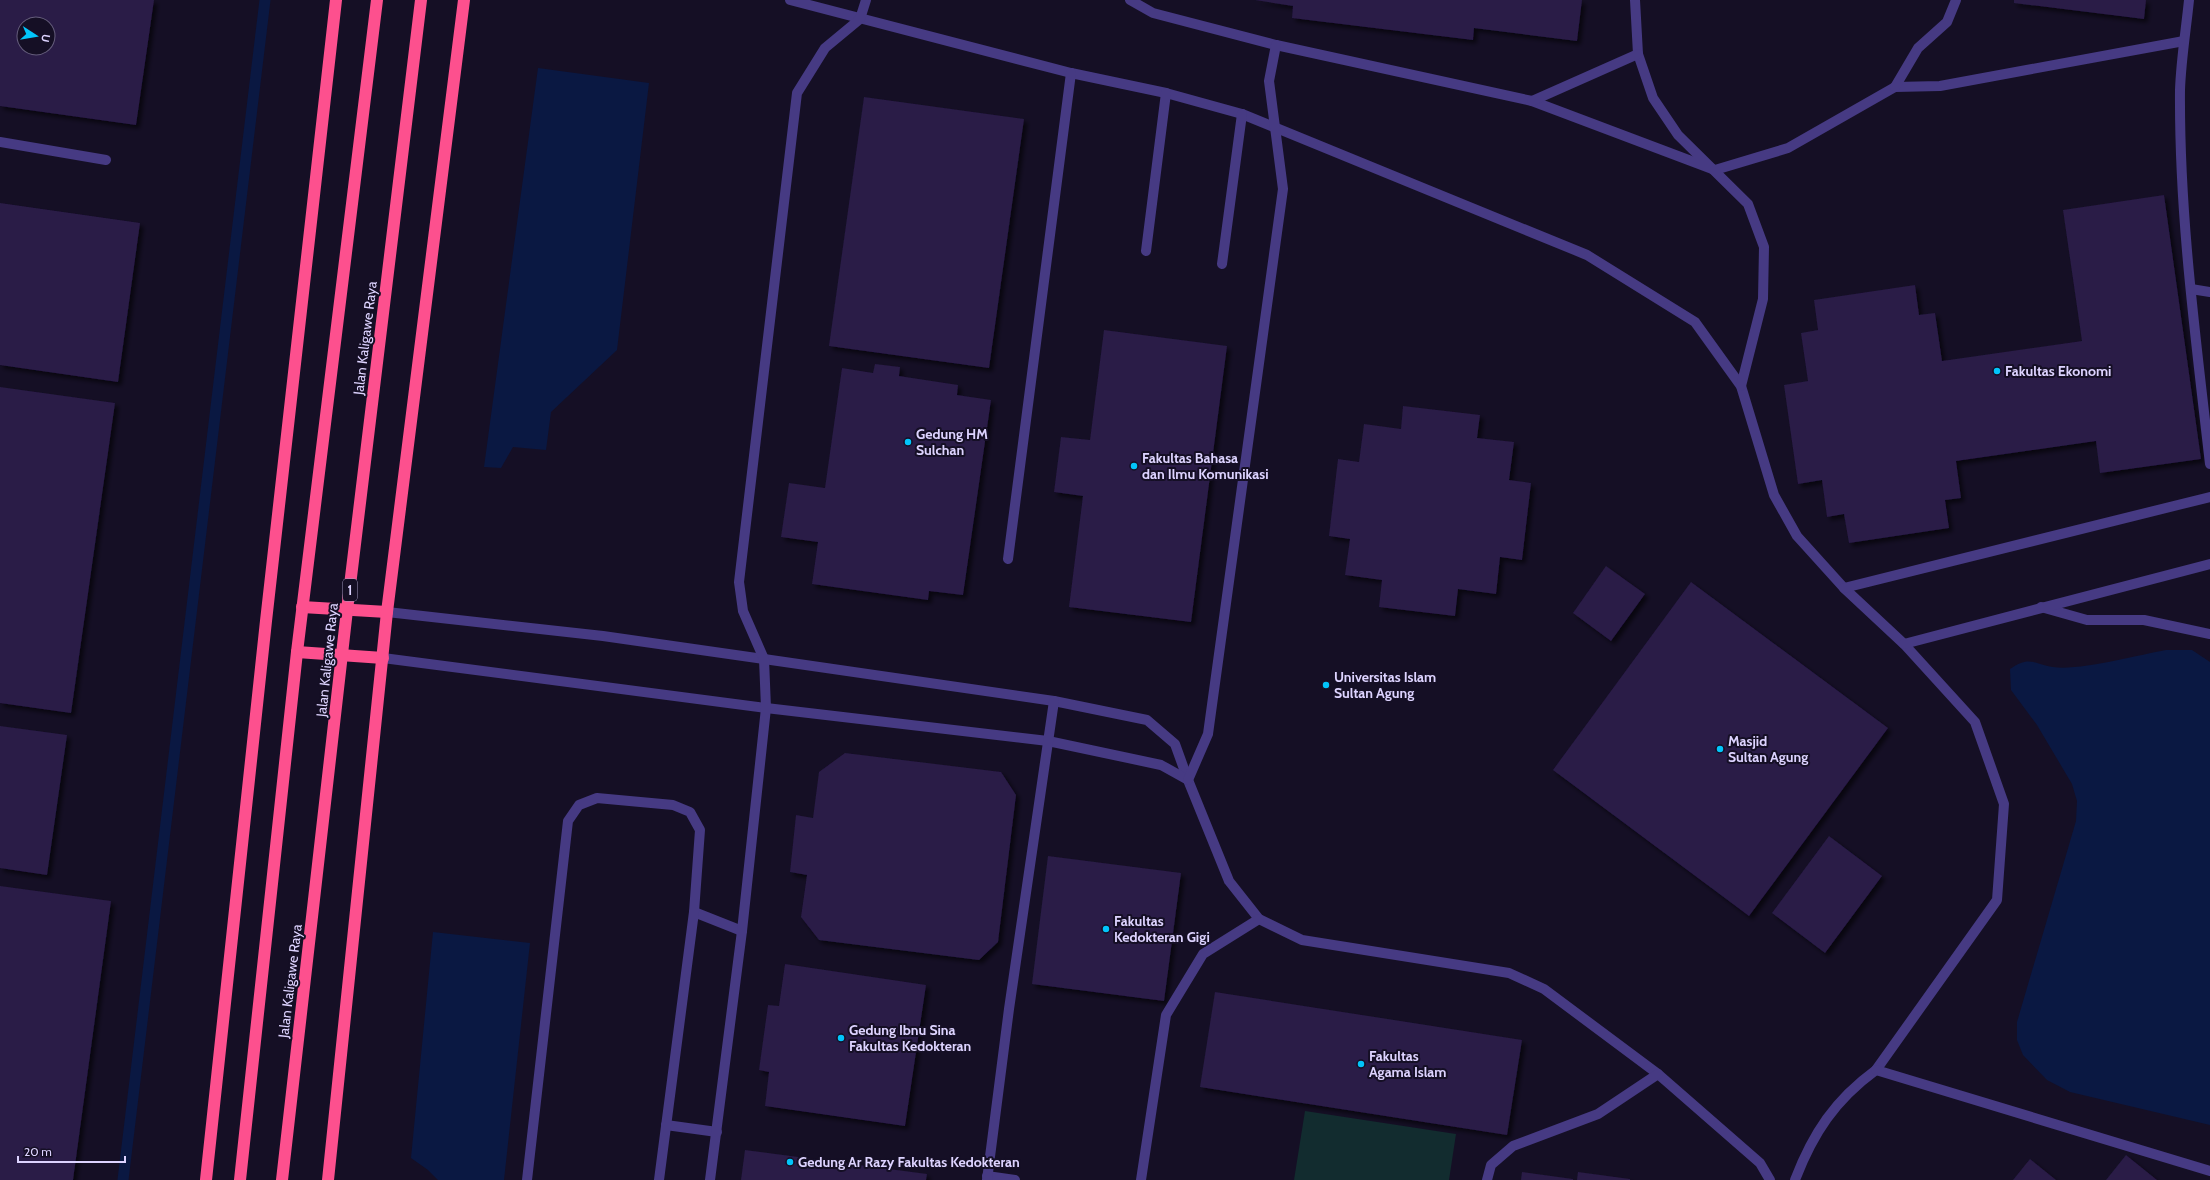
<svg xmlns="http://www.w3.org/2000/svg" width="2210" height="1180" font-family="Cabin,sans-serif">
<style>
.green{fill:#122c2f}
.water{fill:#0a1842}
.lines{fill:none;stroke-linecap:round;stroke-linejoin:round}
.stream{stroke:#0a1842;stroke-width:11}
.building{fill:#291b46;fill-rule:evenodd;filter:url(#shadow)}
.lane{stroke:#463a83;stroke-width:10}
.highway{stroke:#fd508e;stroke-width:12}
.poi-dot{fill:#02c5fb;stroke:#150f25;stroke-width:1.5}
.labels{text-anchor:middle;stroke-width:4;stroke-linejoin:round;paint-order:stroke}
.shield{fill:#150f25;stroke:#a198be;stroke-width:1}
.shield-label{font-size:13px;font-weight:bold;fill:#ddd3ff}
.street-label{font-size:14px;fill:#ddd3ff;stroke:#150f25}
.poi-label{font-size:14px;font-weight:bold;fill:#ddd3ff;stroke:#150f25;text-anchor:start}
</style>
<defs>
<filter id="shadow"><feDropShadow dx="3.5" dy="3.5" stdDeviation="2" flood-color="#0009"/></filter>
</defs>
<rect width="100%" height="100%" fill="#150f25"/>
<!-- green -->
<polygon class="green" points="1305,1111 1456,1134 1449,1180 1294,1180"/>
<!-- water -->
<g class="water">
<polygon points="538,68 649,83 617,350 551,412 546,450 513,447 501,468 484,467"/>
<path d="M 2166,650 L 2192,650 L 2210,662 L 2210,1125 L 2070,1092 L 2047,1080 L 2023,1055 L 2017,1040 L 2017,1022 L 2076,821 L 2077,801 L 2072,784 L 2037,725 L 2011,690 L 2010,669 C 2029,655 2034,664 2053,667 C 2079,671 2138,655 2166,650 Z"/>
<polygon points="433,932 530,943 504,1180 438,1180 428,1170 411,1158"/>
</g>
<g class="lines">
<!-- stream -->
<polyline class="stream" points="123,1180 265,0"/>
</g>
<!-- building -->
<g class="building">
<path d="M 0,0 L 154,0 L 136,125 L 0,106 ZM 24,24 L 48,24 L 48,48 L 24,48 Z"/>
<polygon points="1255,0 1582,0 1577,41 1474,28 1473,40 1292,18 1293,6"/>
<polygon points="2014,0 2146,0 2144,19 2014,3"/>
<polygon points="864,97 1024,119 989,368 829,346"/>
<polygon points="2164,195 2201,459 2100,473 2096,441 1956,461 1961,498 1945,500 1949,528 1849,543 1844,514 1827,517 1822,480 1798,484 1784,385 1808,381 1801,333 1818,330 1814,300 1915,285 1919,315 1935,313 1942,361 2082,341 2063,210"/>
<polygon points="0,203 140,223 118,382 0,365"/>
<polygon points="1104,330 1227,346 1191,622 1069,607 1083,496 1054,492 1061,437 1090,440"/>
<polygon points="875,364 900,367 899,376 958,385 957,395 991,400 963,595 929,591 928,600 812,584 818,542 781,537 789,483 825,488 842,368 873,373"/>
<polygon points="0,387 115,403 71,713 0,703"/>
<polygon points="1403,406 1480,415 1477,438 1514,442 1509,480 1531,483 1522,560 1500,557 1496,594 1458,589 1455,616 1379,607 1382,580 1345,575 1350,539 1329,536 1338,459 1359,462 1364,424 1401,429"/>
<polygon points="1606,566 1645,594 1611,641 1573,613"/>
<polygon points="1691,582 1888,728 1749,916 1553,770"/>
<polygon points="0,726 67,735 47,875 0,868"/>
<polygon points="845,753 1001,772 1016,795 998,942 979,960 819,940 801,917 807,875 790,872 796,815 813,818 819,772"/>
<polygon points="1829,836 1882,876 1825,953 1772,913"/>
<polygon points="1048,856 1181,873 1164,1001 1032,984"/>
<polygon points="0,886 111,901 73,1180 0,1180"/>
<polygon points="785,964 926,985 905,1126 765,1106 769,1072 759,1070 768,1005 779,1006"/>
<polygon points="1215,992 1522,1040 1507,1135 1200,1087"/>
<polygon points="745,1150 927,1174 926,1180 741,1180"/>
<polygon points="2126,1155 2157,1180 2106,1180"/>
<polygon points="2030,1159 2056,1180 2013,1180"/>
<polygon points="1522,1172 1573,1179 1573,1180 1521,1180"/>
<polygon points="1578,1172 1630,1179 1630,1180 1577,1180"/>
</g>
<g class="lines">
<!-- lane -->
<g class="lane">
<path d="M 790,0 L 1071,73 L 1166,93 L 1242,114 L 1587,255 L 1695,322 L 1741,386 L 1774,495 L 1797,536 L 1844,588 L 1904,644 L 1975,722 L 2004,804 L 1997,900 L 1876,1070 C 1835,1100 1813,1133 1795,1180"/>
<polyline points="1130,0 1153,13 1276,45 1532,101 1715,170 1788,148 1895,87 1940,86 2184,41"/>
<polyline points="1635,0 1638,54 1653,98 1678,135 1748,204 1764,247 1763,299 1741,386"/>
<path d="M 2189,0 C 2186,30 2181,60 2180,90 C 2179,215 2196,340 2210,464"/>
<polyline points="1895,87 1918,48 1947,22 1956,0"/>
<polyline points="1532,101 1638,54"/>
<polyline points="0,142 106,160"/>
<polyline points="1146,251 1166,93"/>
<polyline points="1222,264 1242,114"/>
<polyline points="2191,289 2210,292"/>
<polyline points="1008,559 1071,73"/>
<polyline points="1844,588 2210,497"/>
<polyline points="2041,607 2087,620 2144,620 2210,634"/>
<polyline points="387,612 603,636 764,659 1054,701 1147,720 1175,744 1188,780 1229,881 1259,919 1302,940 1509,973 1544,989 1658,1074 1760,1163 1770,1180"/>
<polyline points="1904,644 2210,564"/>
<polyline points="383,658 766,708 1048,741 1161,765 1188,780"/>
<polyline points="1188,780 1208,734 1283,189 1269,81 1276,45"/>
<polyline points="694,912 742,931"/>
<polyline points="1876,1070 2210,1171"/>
<polyline points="666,1125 717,1132"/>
<polyline points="987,1176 1015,1180"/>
<polyline points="527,1180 568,821 579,805 597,798 673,805 690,812 700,830 694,912 659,1180"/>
<polyline points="710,1180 742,931 766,708 764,659 743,611 739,582 797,93 825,48 860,19 866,0"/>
<polyline points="987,1180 1009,1009 1054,701"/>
<polyline points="1141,1180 1166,1015 1203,954 1259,919"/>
<polyline points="1487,1180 1491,1165 1513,1146 1598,1114 1658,1074"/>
</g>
<!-- highway -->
<g class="highway">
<polyline points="302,607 387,612"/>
<polyline points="297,652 383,658"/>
<polyline points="206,1180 266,621 336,0"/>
<polyline points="240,1180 297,652 377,0"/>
<polyline points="282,1180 347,610 421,0"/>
<polyline points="328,1180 387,612 464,0"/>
</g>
</g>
<!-- markers -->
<g class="poi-dot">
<circle cx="1997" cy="371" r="4"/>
<circle cx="908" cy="442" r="4"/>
<circle cx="1134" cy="466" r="4"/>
<circle cx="1326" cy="685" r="4"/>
<circle cx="1720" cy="749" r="4"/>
<circle cx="1106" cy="929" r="4"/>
<circle cx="841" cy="1038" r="4"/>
<circle cx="1361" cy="1064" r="4"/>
<circle cx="790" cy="1162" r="4"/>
</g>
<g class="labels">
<!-- shield labels -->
<rect class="shield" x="343" y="579" width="14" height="22" rx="3"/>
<g class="shield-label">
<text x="350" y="595">1</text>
</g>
<!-- street labels -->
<g class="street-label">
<text transform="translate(365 338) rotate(-83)" y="5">Jalan Kaligawe Raya</text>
<text transform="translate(327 660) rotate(-84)" y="5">Jalan Kaligawe Raya</text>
<text transform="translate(290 981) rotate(-83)" y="5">Jalan Kaligawe Raya</text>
</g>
<!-- poi labels -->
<g class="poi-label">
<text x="2005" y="376">Fakultas Ekonomi</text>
<text x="916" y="439">Gedung HM<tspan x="916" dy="16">Sulchan</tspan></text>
<text x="1142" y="463">Fakultas Bahasa<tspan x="1142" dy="16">dan Ilmu Komunikasi</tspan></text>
<text x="1334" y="682">Universitas Islam<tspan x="1334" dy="16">Sultan Agung</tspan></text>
<text x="1728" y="746">Masjid<tspan x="1728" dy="16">Sultan Agung</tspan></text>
<text x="1114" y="926">Fakultas<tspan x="1114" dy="16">Kedokteran Gigi</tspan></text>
<text x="849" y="1035">Gedung Ibnu Sina<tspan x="849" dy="16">Fakultas Kedokteran</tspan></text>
<text x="1369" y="1061">Fakultas<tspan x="1369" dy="16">Agama Islam</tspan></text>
<text x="798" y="1167">Gedung Ar Razy Fakultas Kedokteran</text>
</g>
</g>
<!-- north arrow -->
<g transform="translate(36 36) rotate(102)"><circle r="19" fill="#150f25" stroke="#655d7c"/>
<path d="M0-3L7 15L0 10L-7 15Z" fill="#02c5fb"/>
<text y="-6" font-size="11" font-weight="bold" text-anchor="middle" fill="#ddd3ff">U</text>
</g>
<!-- scale -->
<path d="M18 1156v6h107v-6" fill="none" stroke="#ddd3ff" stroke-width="2"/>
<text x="24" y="1156" font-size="12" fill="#ddd3ff" stroke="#150f25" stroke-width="3" paint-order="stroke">20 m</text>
</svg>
